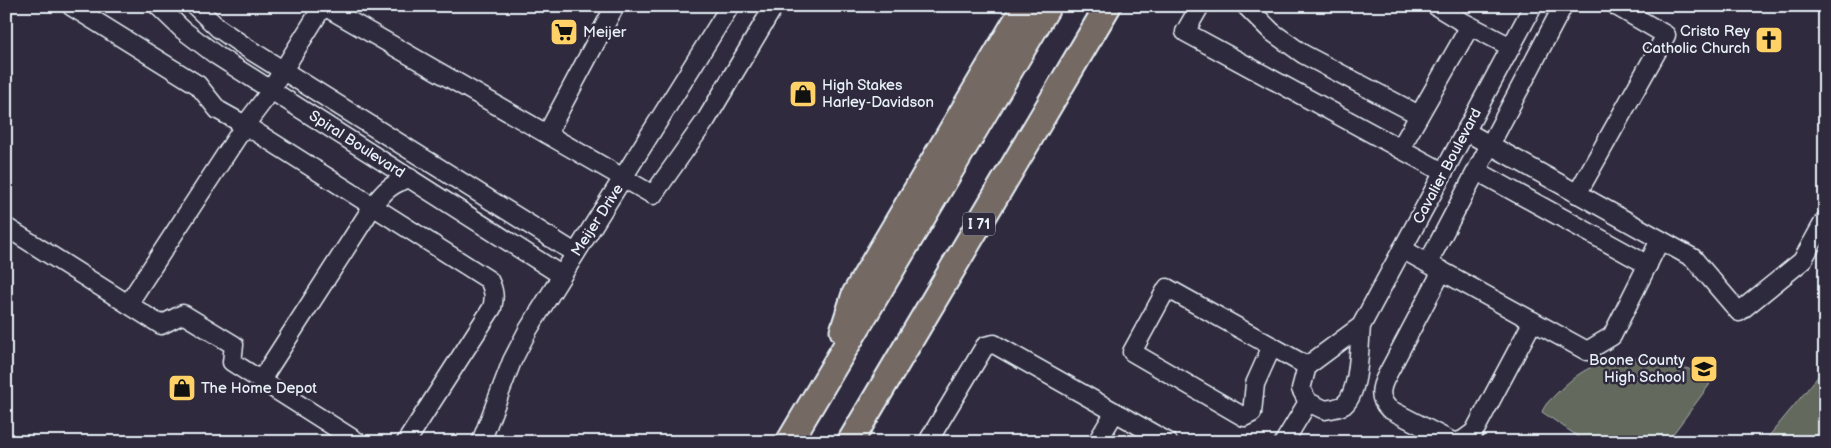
<svg xmlns="http://www.w3.org/2000/svg" width="1831" height="448" font-family="'Balsamiq Sans',sans-serif">
<style>
.green{fill:#636a5d;stroke:#a6aeaa}
.lines{fill:none;stroke-linecap:round;stroke-linejoin:round}
.minor-casing{stroke:#e8f1f8;stroke-width:21}
.highway-casing{stroke:#e8f1f8;stroke-width:29}
.minor{stroke:#2f2a3d;stroke-width:18}
.highway{stroke:#756964;stroke-width:25}
.labels{text-anchor:middle;stroke-width:5;stroke-linejoin:round;paint-order:stroke}
.shield{fill:#2f2a3d;stroke:#b0b5c0;stroke-width:1}
.shield-label{font-size:14px;font-weight:bold;fill:#e8f1f8}
.poi-label{font-size:15px;fill:#e8f1f8;stroke:#2f2a3d;text-anchor:start}
.street-label{font-size:15px;fill:#e8f1f8;stroke:#2f2a3d}
</style>
<rect width="100%" height="100%" fill="#2f2a3d"/>
<filter id="ink" filterUnits="userSpaceOnUse"><feTurbulence type="fractalNoise" baseFrequency=".02" numOctaves="2"/><feDisplacementMap in="SourceGraphic" scale="10" xChannelSelector="R" yChannelSelector="G"/><feConvolveMatrix kernelMatrix="1 2 1 2 8 2 1 2 1" color-interpolation-filters="sRGB"/></filter>
<g filter="url(#ink)">
<!-- green -->
<g class="green">
<path d="M 1624,357 L 1659,361 L 1689,369 L 1710,384 L 1667,442 L 1586,442 L 1542,412 C 1545,404 1550,400 1556,394 C 1579,371 1592,364 1624,357 Z"/>
<polygon points="1825,368 1825,442 1764,442"/>
</g>
<g class="lines">
<defs>
<g id="minor">
<path d="M 71,6 L 198,85 L 218,110 L 245,125 L 489,280 C 494,290 495,297 492,308 L 406,442"/>
<polyline points="158,6 183,30 216,55 561,275"/>
<polyline points="195,6 218,28 247,48 575,253"/>
<polyline points="324,6 653,195 706,120 774,6"/>
<polyline points="1200,6 1185,32 1443,172"/>
<polyline points="1246,6 1272,32 1303,54 1419,115"/>
<polyline points="1436,6 1459,20 1511,47"/>
<polyline points="1465,131 1693,258 1739,312 1802,261 1825,220"/>
<polyline points="547,134 615,6"/>
<polyline points="1400,149 1470,26"/>
<polyline points="1477,171 1648,265"/>
<polyline points="1577,194 1666,35 1616,6"/>
<polyline points="6,227 161,325 183,314 234,345 232,362 358,442"/>
<polyline points="1402,249 1587,351 1612,336 1660,240"/>
<polyline points="1428,263 1563,6"/>
<path d="M 1442,271 L 1387,375 C 1380,388 1378,398 1389,409 L 1453,442"/>
<polyline points="128,304 245,125 267,96 323,6"/>
<path d="M 1361,326 L 1307,366 L 1301,389 L 1308,402 L 1325,410 C 1330,409 1339,408 1344,405 C 1360,392 1359,346 1361,326 L 1533,6"/>
<polyline points="1272,346 1255,384 1252,413 1244,417 1132,352 1167,288 1307,366"/>
<path d="M 261,380 L 373,206 C 385,190 391,184 410,178"/>
<polyline points="481,442 512,361 528,330 730,6"/>
<polyline points="931,442 930,438 985,346 994,344 1168,442"/>
<polyline points="1097,442 1115,412"/>
<polyline points="1284,442 1308,402"/>
<polyline points="1457,442 1463,440 1474,432 1533,321"/>
</g>
<g id="highway">
<polyline points="843,331 855,294 1025,6"/>
<polyline points="789,442 1048,6"/>
<polyline points="850,442 1108,6"/>
</g>
</defs>
<!-- minor casing -->
<use href="#minor" class="minor-casing"/>
<!-- highway casing -->
<use href="#highway" class="highway-casing"/>
<!-- minor -->
<use href="#minor" class="minor"/>
<!-- highway -->
<use href="#highway" class="highway"/>
</g>
</g>
<!-- icons -->
<defs>
<symbol id="supermarket-square" viewBox="-11 -11 22 22"><rect x="-9" y="-9" width="18" height="18" rx="4" fill="#ffd166" stroke="#2f2a3d"/><path d="M-6-5.5h2.5l.6 2H6L4.5 2H-2.5L-4.4-4H-6ZM-1.5 3.2a1.3 1.3 0 1 0 .1 0ZM3 3.2a1.3 1.3 0 1 0 .1 0Z" fill="#111"/></symbol>
<symbol id="church-square" viewBox="-11 -11 22 22"><rect x="-9" y="-9" width="18" height="18" rx="4" fill="#ffd166" stroke="#2f2a3d"/><path d="M-1.2-6h2.4v3.5h3.3v2.4h-3.3V6h-2.4V-.1h-3.3v-2.4h3.3Z" fill="#111"/></symbol>
<symbol id="shop-square" viewBox="-11 -11 22 22"><rect x="-9" y="-9" width="18" height="18" rx="4" fill="#ffd166" stroke="#2f2a3d"/><path d="M-5-2.5h2.3a2.7 3.5 0 0 1 5.4 0H5L5.5 6h-11ZM-1.5-2.5h3a1.5 2.3 0 0 0-3 0Z" fill="#111"/></symbol>
<symbol id="school-square" viewBox="-11 -11 22 22"><rect x="-9" y="-9" width="18" height="18" rx="4" fill="#ffd166" stroke="#2f2a3d"/><path d="M0-5L7-2L0 1L-7-2ZM-4 1L0 2.5L4 1V4Q0 6-4 4Z" fill="#111"/></symbol>
</defs>
<g fill-rule="evenodd">
<use href="#supermarket-square" x="548" y="16" width="32" height="32"/>
<use href="#church-square" x="1753" y="24" width="32" height="32"/>
<use href="#shop-square" x="787" y="78" width="32" height="32"/>
<use href="#school-square" x="1688" y="353" width="32" height="32"/>
<use href="#shop-square" x="166" y="372" width="32" height="32"/>
</g>
<g class="labels">
<!-- shield labels -->
<rect class="shield" x="963" y="212.5" width="32" height="23" rx="4"/>
<g class="shield-label">
<text x="979" y="229">I 71</text>
</g>
<!-- poi labels -->
<g class="poi-label">
<text x="1750" y="36" text-anchor="end">Cristo Rey<tspan x="1750" dy="17">Catholic Church</tspan></text>
<text x="583" y="37">Meijer</text>
<text x="822" y="90">High Stakes<tspan x="822" dy="17">Harley-Davidson</tspan></text>
<text x="1685" y="365" text-anchor="end">Boone County<tspan x="1685" dy="17">High School</tspan></text>
<text x="201" y="393">The Home Depot</text>
</g>
<!-- street labels -->
<g class="street-label">
<text transform="translate(357 144) rotate(33)" y="5">Spiral Boulevard</text>
<text transform="translate(1447 166) rotate(-62)" y="5">Cavalier Boulevard</text>
<text transform="translate(597 220) rotate(-57)" y="5">Meijer Drive</text>
</g>
</g>
<!-- margin -->
<rect width="1831" height="448" fill="none" stroke="#2f2a3d" stroke-width="25"/>
<rect x="12" y="12" width="1806" height="423" fill="none" stroke="#e8f1f8" stroke-width="2" filter="url(#ink)"/>
</svg>
